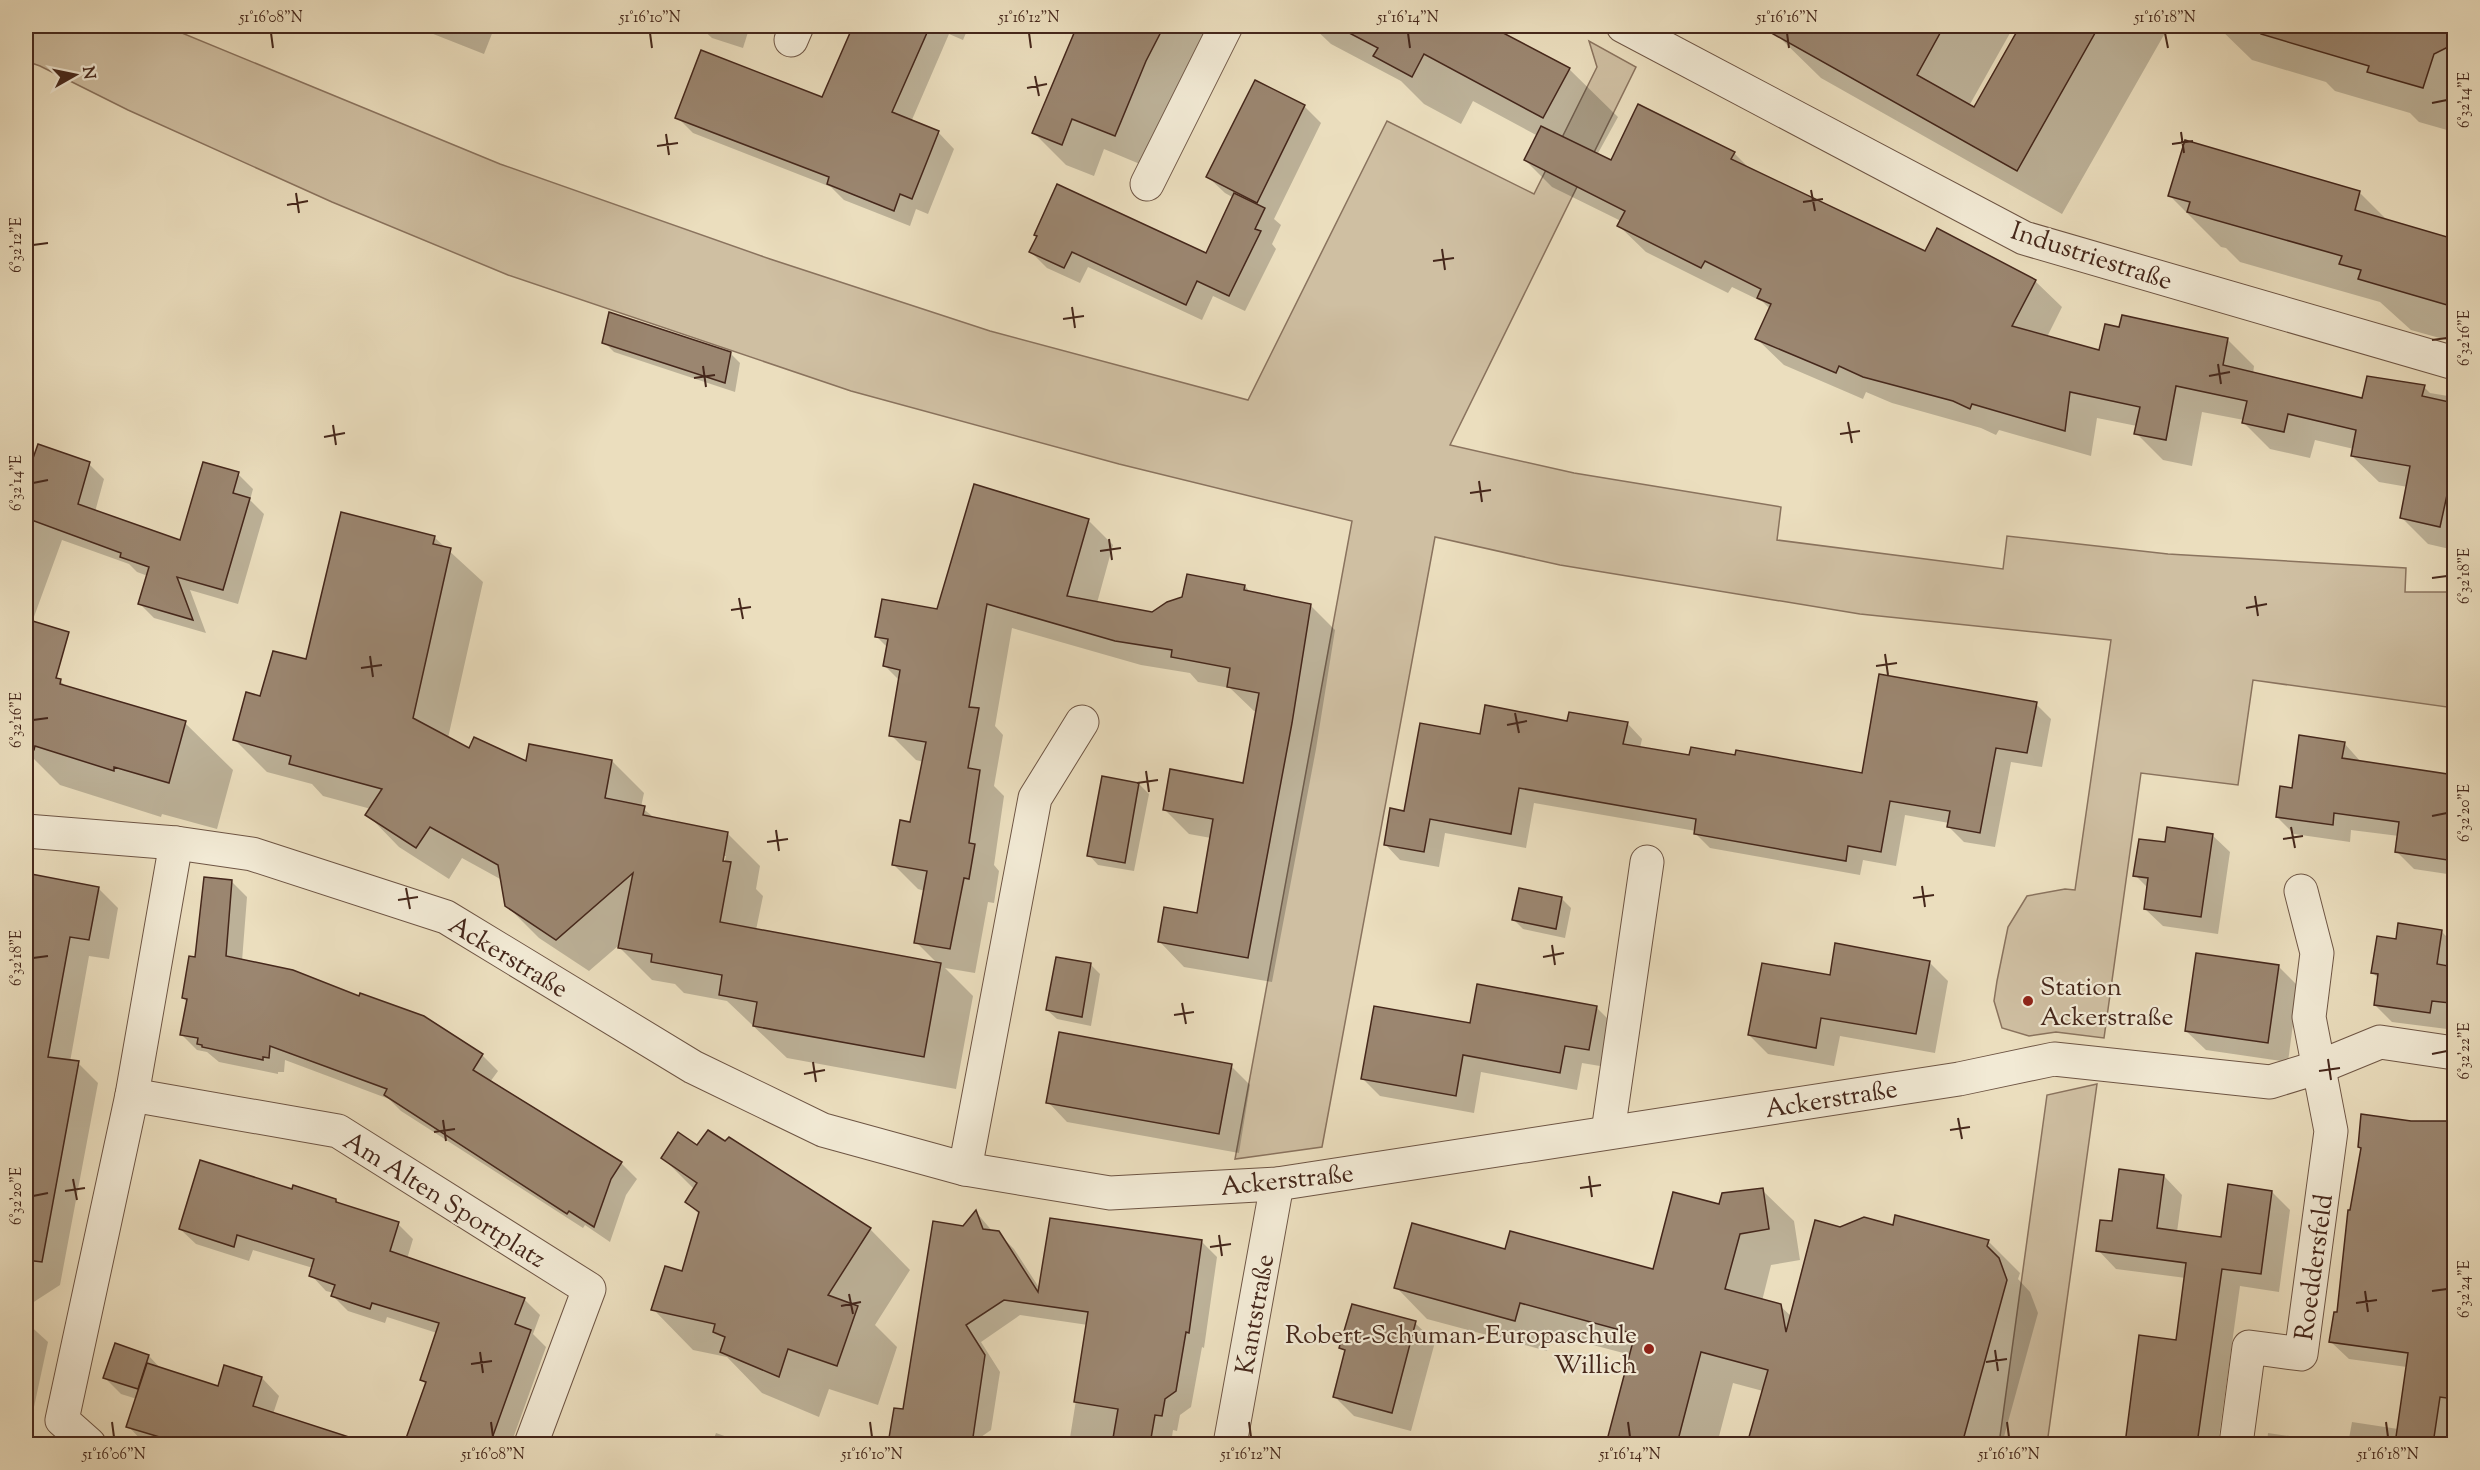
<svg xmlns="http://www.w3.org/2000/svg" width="2480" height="1470" font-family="'Sorts Mill Goudy',serif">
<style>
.green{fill:#cfbfa2;stroke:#8a735e;stroke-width:1.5}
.shadow{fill:#0003;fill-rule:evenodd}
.building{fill:#9b8670;stroke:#45271b;stroke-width:1.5}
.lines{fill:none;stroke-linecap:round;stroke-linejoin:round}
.street-casing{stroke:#6e5544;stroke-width:35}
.street{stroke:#f2ead5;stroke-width:33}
.ticks{fill:none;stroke:#45271b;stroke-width:2}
.poi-dot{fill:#8f2418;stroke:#f2ead5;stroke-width:2}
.labels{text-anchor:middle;stroke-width:4.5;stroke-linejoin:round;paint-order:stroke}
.street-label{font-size:26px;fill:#45271b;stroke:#f2ead5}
.poi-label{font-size:26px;fill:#45271b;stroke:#f2ead5;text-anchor:start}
.neatline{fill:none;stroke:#45271b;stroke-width:2}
.ticks-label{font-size:15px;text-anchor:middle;fill:#45271b}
</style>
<rect width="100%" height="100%" fill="#ebdebe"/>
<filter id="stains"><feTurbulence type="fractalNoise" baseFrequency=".00333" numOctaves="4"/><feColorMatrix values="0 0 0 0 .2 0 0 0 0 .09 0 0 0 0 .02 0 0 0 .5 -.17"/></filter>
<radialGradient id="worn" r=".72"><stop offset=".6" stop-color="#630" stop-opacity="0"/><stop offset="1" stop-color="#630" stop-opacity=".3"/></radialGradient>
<!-- green -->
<g class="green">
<polygon points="26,26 165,26 500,164 770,259 990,331 1248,400 1387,121 1534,194 1597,67 1589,41 1636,67 1450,445 1574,473 1781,507 1777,540 2003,569 2007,536 2168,554 2406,568 2405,592 2454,592 2454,708 2253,680 2238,785 2141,773 2104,1038 2056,1032 2029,1036 2002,1028 1994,1001 1997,981 2008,927 2027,896 2065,889 2075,890 2111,640 1860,614 1560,565 1435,537 1322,1147 1235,1159 1352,521 1119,464 851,391 508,275 332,202 128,110 40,66 26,61"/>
<polygon points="2097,1084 2047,1444 1999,1444 2047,1095"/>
</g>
<!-- shadow -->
<g class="shadow">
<polygon points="413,26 495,26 484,54"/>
<polygon points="699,26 750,26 743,48 712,38"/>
<polygon points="855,26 969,26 963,40 949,34 911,122 938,132 954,149 928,214 916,209 910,226 844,200 831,187 693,133 677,117 823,99"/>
<polygon points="1079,26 1210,26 1147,167 1104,149 1094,176 1066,165 1034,133"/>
<polygon points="1312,26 1487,26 1569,69 1618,117 1597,155 1611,162 1734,153 1752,171 1926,253 2035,281 2062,307 2047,337 2100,352 2228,340 2254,366 2253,374 2364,400 2424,387 2430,393 2454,397 2454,550 2428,544 2402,518 2408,487 2379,482 2352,456 2354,449 2315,440 2310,458 2270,449 2243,422 2244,420 2202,412 2192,466 2163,460 2136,433 2137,426 2097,418 2091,456 1999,430 1996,435 1981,428 1892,403 1866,392 1863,399 1784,365 1757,339 1770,309 1763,302 1732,287 1728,293 1646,252 1619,226 1621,221 1552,187 1525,160 1538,136 1473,101 1461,124 1424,104 1401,81 1331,44"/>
<polygon points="1781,26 2014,26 1969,106 1975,109 2022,26 2169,26 2062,214 1821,78 1776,34"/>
<polygon points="2217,26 2443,26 2454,37 2454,132 2419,122 2410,113 2335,91 2326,82 2252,60"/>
<polygon points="1304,106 1321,123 1274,219 1281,225 1272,244 1276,249 1245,311 1213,296 1202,320 1088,267 1080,283 1047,268 1031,252 1038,237 1207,255 1234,198 1225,193 1208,177"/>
<polygon points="2359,192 2388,221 2454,240 2454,342 2411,330 2380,302 2240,262 2226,248 2221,247 2170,196"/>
<polygon points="604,342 731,354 740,363 735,392 614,352"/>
<polygon points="39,446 89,464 104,479 95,512 181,542 238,474 253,489 250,500 264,514 238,604 190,590 206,633 154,618 139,603 148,576 137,572 129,564 62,540 31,625 26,623 26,484"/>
<path d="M 1088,520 L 1113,545 L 1097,603 L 1153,614 L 1245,586 L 1251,593 L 1310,605 L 1335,630 L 1316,749 L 1272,982 L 1184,967 L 1159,941 L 1198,915 L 1211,838 L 1189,834 L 1164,809 L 1244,784 L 1257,712 L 1254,711 L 1230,688 L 1198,682 L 1190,673 L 1141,665 L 1012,628 L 995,726 L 1003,735 L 994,786 L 1004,796 L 994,865 L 999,871 L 994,903 L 988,902 L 975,973 L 945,968 L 973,996 L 956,1089 L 787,1058 L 727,1001 L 684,993 L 675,984 L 652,980 L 618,946 L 589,971 L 539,938 L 506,905 L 502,880 L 462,858 L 449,879 L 399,847 L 367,814 L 371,809 L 323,796 L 312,784 L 267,772 L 234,739 L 261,698 L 307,661 L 434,537 L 483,582 L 448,738 L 470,750 L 527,763 L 612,761 L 644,793 L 641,807 L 657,820 L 728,834 L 760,866 L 756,889 L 763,896 L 756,930 L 937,963 L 916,942 L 925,891 L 918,889 L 893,864 L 912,824 L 924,762 L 916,760 L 891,735 L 900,681 L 885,666 L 888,648 L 877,637 L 938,610 ZM 722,856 L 726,856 L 723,868 Z"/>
<polygon points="31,671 60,681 68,688 185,723 233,770 217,829 162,814 161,817 60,785 26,751 26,690"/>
<polygon points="2036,704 2051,719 2042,767 2011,762 1995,847 1964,842 1949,827 1949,823 1905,815 1896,866 1863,860 1860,875 1710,848 1695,833 1696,831 1534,803 1526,848 1445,833 1439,867 1400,860 1385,844 1405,812 1481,735 1568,722 1627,723 1642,739 1640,748 1691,757 1863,775"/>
<polygon points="2344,743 2361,762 2454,777 2454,875 2414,869 2397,852 2399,836 2351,830 2350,842 2294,834 2277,817 2293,790"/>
<polygon points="1103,778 1140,785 1149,794 1134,871 1098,865 1089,855"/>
<polygon points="2212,835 2230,852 2218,934 2163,926 2145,909 2148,888 2135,875 2166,844"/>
<polygon points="29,875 98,888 118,908 109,959 89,956 70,1062 78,1063 98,1083 60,1285 26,1307 26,897"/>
<polygon points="231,881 247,897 242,961 482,1055 498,1071 490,1082 621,1163 637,1179 626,1195 610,1242 585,1225 583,1228 401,1111 389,1099 285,1060 284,1072 278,1072 278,1074 219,1062 207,1052 197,1050 182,1035 188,1003 183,998 196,959"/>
<polygon points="1561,898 1571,908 1565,938 1523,929 1514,920"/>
<polygon points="2441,931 2454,944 2454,1018 2449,1017 2447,1029 2392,1022 2375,1005 2379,979 2373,973 2397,941"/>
<polygon points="1929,962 1948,981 1935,1053 1840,1036 1834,1066 1768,1054 1749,1035 1832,977"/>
<polygon points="1091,965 1100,974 1091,1026 1057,1019 1047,1010"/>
<polygon points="2279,967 2298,986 2288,1062 2206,1050 2186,1031"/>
<polygon points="1596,1007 1614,1025 1606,1067 1582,1063 1577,1090 1481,1072 1474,1113 1380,1096 1362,1078 1471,1025"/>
<polygon points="1231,1066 1250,1085 1239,1153 1067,1122 1048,1102"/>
<polygon points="698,1147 870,1229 910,1270 875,1325 897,1347 878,1405 829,1389 819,1417 762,1393 727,1357 693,1350 653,1309 684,1273 700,1215 686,1202 695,1190 663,1158"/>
<polygon points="2359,1147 2445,1208 2454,1209 2454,1431 2453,1444 2348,1444 2352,1422 2398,1429 2407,1367 2349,1359 2331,1342 2338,1314 2351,1212 2362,1150"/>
<polygon points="2164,1176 2182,1195 2177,1232 2222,1238 2272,1192 2290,1210 2279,1292 2240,1286 2218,1444 2126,1444 2141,1337 2178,1342 2186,1278 2116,1269 2098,1250 2113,1223"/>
<polygon points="1762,1190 1794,1221 1800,1260 1771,1265 1762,1301 1780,1306 1791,1316 1840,1228 1894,1227 1988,1241 2020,1273 2018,1279 2030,1292 2038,1313 2002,1444 1749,1444 1763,1391 1733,1383 1717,1444 1607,1444 1631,1355 1551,1334 1547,1351 1427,1319 1396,1287 1506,1250 1654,1271 1720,1206"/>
<polygon points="293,1191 336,1200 340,1205 398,1224 413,1239 407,1259 524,1299 540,1315 533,1334 546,1347 511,1444 405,1444 427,1385 422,1380 437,1333 387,1317 385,1323 348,1311 333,1296 334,1293 326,1291 311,1275 313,1268 253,1250 249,1261 196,1244 180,1229"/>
<polygon points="976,1212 993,1232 998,1233 1014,1249 1040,1289 1202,1242 1217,1257 1204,1348 1202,1347 1191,1407 1180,1415 1177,1431 1173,1430 1171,1444 1069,1444 1088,1325 1020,1315 981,1342 1000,1372 991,1430 971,1444 890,1444 895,1410 904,1411 963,1227"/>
<polygon points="26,1322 48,1342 26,1444"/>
<polygon points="1415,1323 1435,1342 1411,1431 1354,1416 1334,1396 1346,1352 1341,1347"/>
<polygon points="149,1356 162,1370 219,1387 225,1367 262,1378 279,1396 273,1414 350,1439 356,1444 145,1444 128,1426 137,1399 121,1394 105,1378"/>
<polygon points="716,1433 747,1444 712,1444"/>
<polygon points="2268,1433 2344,1444 2267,1444"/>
</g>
<!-- building -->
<g class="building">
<polygon points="853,26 930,26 892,112 939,131 912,199 900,194 894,211 827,184 829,177 675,118 701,50 822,97"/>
<polygon points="1077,26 1164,26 1146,61 1115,136 1072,119 1062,145 1032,133"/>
<polygon points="1336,26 1490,26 1570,68 1543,118 1424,54 1412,77 1373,56 1378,48"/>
<polygon points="1759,26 1944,26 1917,75 1974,107 2020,26 2099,26 2017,171"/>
<polygon points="2263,26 2454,26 2454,44 2434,54 2423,88 2367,72 2369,66 2261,34"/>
<polygon points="1255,80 1305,105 1257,203 1206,177"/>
<polygon points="1638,104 1735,152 1731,159 1925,251 1937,228 2036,280 2012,326 2099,350 2105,324 2119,327 2122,315 2228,338 2223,365 2362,398 2367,376 2425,385 2422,396 2454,403 2454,463 2440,527 2400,518 2410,466 2351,456 2356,430 2288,414 2284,432 2242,423 2247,401 2176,386 2166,440 2134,434 2140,407 2070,392 2065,431 1972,404 1970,409 1953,401 1863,377 1839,366 1836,373 1755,339 1771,304 1757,298 1761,289 1705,261 1701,268 1617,226 1625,211 1524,160 1541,126 1611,160"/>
<polygon points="2185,140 2360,191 2355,210 2454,239 2454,307 2358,279 2361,270 2339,264 2342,256 2187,212 2190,202 2168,196"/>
<polygon points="1057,184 1206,253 1234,193 1265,208 1255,229 1261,231 1229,296 1197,281 1186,305 1072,252 1064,268 1029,252 1037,236 1034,235"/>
<polygon points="609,312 731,352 725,383 602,343"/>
<polygon points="38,444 90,462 78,504 180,540 203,462 239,472 233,493 250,498 223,590 177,577 193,620 138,604 149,567 120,557 121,553 26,518 26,478"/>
<polygon points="974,484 1089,519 1067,596 1152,612 1167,602 1182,597 1187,574 1245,585 1244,590 1311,604 1292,723 1248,958 1158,942 1164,907 1197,913 1213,819 1163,810 1170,769 1243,783 1259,693 1227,687 1230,668 1171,657 1172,650 1115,641 987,604 969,707 979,708 968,768 980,770 969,843 975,844 969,879 964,878 950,949 914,943 927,871 892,865 900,820 910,822 926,742 889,736 900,670 883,666 888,639 875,637 882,599 937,609"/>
<polygon points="341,512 435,536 433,544 451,548 413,718 469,748 474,737 526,761 529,744 612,760 605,798 645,806 643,815 728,832 723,861 731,862 720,922 941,963 924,1057 753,1026 757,1002 719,995 722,975 651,962 652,954 618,948 633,873 556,940 505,906 498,865 430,827 416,848 365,815 382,789 289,764 291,756 233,740 246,692 260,696 273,651 306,659"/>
<polygon points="26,619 69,632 56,678 61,679 60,684 186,721 169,783 114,767 114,771 35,746 34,750 26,749"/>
<polygon points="1879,674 2037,702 2027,753 1996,748 1980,833 1947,827 1950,811 1890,801 1881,852 1848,846 1846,861 1694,834 1696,819 1519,788 1511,834 1430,819 1424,852 1384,845 1390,808 1404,811 1420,723 1480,734 1485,705 1567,721 1569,712 1628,722 1623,744 1689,755 1691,747 1735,755 1736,750 1862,773"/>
<polygon points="2299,735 2345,742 2342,758 2454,775 2454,861 2395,852 2399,822 2334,813 2333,825 2276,817 2280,786 2292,788"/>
<polygon points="1102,776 1139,783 1125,863 1087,856"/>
<polygon points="2167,827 2213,834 2201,917 2144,909 2148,878 2133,876 2139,839 2165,842"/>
<polygon points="26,873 99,887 89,940 70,937 48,1057 79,1061 42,1262 26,1260"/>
<polygon points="204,877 232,880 226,956 293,970 359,996 360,993 424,1016 483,1054 473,1070 622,1162 611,1179 594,1227 569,1211 567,1214 384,1095 387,1089 270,1046 269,1058 263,1057 263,1060 202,1047 202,1045 197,1044 198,1038 180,1035 187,999 182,998 189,956 195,957"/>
<polygon points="1519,888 1562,897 1556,929 1512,920"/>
<polygon points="2398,923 2442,930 2437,964 2454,967 2450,1003 2432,1001 2430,1013 2374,1005 2378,974 2371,973 2377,936 2396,939"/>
<polygon points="1835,943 1930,961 1916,1034 1821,1018 1816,1048 1748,1035 1762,963 1830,975"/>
<polygon points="2196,953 2279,965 2268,1043 2185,1031"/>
<polygon points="1056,957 1091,963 1082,1017 1046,1010"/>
<polygon points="1477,984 1597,1006 1589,1050 1565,1046 1560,1073 1463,1055 1456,1096 1361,1079 1374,1006 1470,1023"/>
<polygon points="1059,1032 1232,1064 1219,1134 1046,1103"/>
<polygon points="2361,1114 2411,1121 2454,1121 2454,1399 2440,1397 2433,1444 2395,1444 2408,1353 2329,1342 2334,1312 2337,1312 2348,1210 2350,1210 2361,1148 2358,1147"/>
<polygon points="708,1130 725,1141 729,1137 871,1228 828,1295 858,1306 837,1366 788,1349 779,1377 720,1352 725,1337 713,1332 715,1324 651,1310 665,1266 682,1271 699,1212 685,1202 697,1183 661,1158 678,1132 697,1145"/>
<polygon points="200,1160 292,1189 293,1185 336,1199 336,1202 399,1222 390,1251 525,1298 515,1324 531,1330 490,1444 404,1444 426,1382 420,1380 439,1323 372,1303 370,1309 331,1296 335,1285 309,1276 314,1259 237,1235 234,1247 179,1229"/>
<polygon points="2119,1169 2164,1175 2157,1228 2221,1237 2228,1184 2272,1191 2261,1274 2222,1269 2197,1444 2125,1444 2139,1335 2176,1340 2186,1263 2096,1251 2100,1220 2112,1221"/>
<polygon points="1763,1188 1769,1229 1740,1234 1725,1289 1781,1304 1786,1332 1815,1220 1840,1227 1864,1217 1893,1225 1895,1215 1989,1240 1987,1246 1999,1258 2007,1280 1962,1444 1747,1444 1768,1370 1701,1352 1677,1444 1606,1444 1635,1334 1520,1303 1515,1321 1394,1288 1412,1223 1505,1249 1510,1231 1653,1269 1673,1192 1719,1204 1722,1193"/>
<polygon points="976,1210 983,1229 999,1231 1038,1292 1050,1218 1202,1240 1189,1333 1186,1332 1176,1391 1165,1399 1162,1416 1155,1415 1150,1444 1112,1444 1118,1409 1074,1402 1088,1312 1004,1300 966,1325 985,1355 972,1444 888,1444 894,1408 903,1409 933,1221 963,1226"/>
<polygon points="1352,1304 1416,1321 1392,1413 1333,1397 1345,1350 1339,1348"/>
<polygon points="115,1343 149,1355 138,1389 103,1378"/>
<polygon points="147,1363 218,1386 224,1365 262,1377 253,1406 352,1438 351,1444 183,1444 126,1427"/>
</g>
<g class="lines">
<defs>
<g id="street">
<polyline points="1623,26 2024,238 2454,363"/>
<polyline points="791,40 797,26"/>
<polyline points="1147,184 1226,26"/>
<polyline points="26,831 176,843 252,854 446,917 693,1067 823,1130 965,1169 1110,1193 1277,1184 1959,1079 2054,1059 2270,1082 2319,1067 2380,1042 2454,1053"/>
<polyline points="132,1095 338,1131 589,1289 531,1444"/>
<polyline points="1608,1132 1647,862"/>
<polyline points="965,1169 1035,798 1082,722"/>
<polyline points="89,1444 62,1420 132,1095 176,843"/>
<polyline points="1230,1444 1277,1184"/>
<polyline points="2236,1444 2249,1347 2301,1354 2331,1131 2309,1017 2317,953 2301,891"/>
</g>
</defs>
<!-- street casing -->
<use href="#street" class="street-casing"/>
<!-- street -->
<use href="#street" class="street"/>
</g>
<!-- ticks -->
<path class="ticks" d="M 271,33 L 273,48M 650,33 L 652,48M 1029,33 L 1031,48M 1408,33 L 1410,48M 1787,33 L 1789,48M 2165,33 L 2168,48M 1035,76 L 1039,96M 1027,88 L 1047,84M 2432,103 L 2447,100M 2181,132 L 2184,153M 666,134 L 669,155M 2172,144 L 2193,141M 657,146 L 678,143M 1811,190 L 1815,211M 296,193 L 299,213M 1803,202 L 1823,199M 287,205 L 308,201M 33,245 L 48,243M 1442,249 L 1445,270M 1433,261 L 1454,258M 1072,307 L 1075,328M 1063,319 L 1084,316M 2432,340 L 2447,338M 2218,364 L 2221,384M 703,366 L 706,387M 2209,376 L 2230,372M 694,378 L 715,375M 1848,422 L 1852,443M 333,425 L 336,445M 1840,434 L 1860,431M 324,437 L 345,433M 1479,481 L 1482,502M 33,483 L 48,480M 1470,493 L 1491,490M 1109,539 L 1112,560M 1100,551 L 1121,548M 2432,578 L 2447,576M 2255,596 L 2258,616M 739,598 L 743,619M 2246,608 L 2267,604M 731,610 L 751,607M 1885,654 L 1888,675M 370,656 L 373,677M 1876,666 L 1897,663M 361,668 L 382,665M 1515,713 L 1519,733M 33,720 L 48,718M 1507,725 L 1527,721M 1146,771 L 1149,792M 1137,783 L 1158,780M 2432,816 L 2447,813M 2291,827 L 2295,848M 776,830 L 779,851M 2283,839 L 2303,836M 767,842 L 788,839M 1922,886 L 1925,907M 406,888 L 410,909M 1913,898 L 1934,895M 398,900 L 418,897M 1552,945 L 1555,965M 1543,957 L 1564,953M 33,958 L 48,956M 1182,1003 L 1186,1024M 1174,1015 L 1194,1012M 2432,1054 L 2447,1051M 2328,1059 L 2331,1080M 813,1062 L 816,1082M 2319,1071 L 2340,1068M 804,1074 L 825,1070M 1958,1118 L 1962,1139M 443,1120 L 446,1141M 1950,1130 L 1970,1127M 434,1132 L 455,1129M 1589,1176 L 1592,1197M 73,1179 L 77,1200M 1580,1188 L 1601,1185M 65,1191 L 85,1188M 33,1196 L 48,1193M 1219,1235 L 1222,1256M 1210,1247 L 1231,1244M 2365,1291 L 2368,1312M 2432,1291 L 2447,1289M 849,1294 L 853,1314M 2356,1303 L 2377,1300M 841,1306 L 861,1302M 1995,1350 L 1998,1371M 480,1352 L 483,1373M 1986,1362 L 2007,1359M 471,1364 L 492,1361M 112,1422 L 114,1437M 491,1422 L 493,1437M 870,1422 L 872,1437M 1249,1422 L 1251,1437M 1628,1422 L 1630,1437M 2007,1422 L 2009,1437M 2386,1422 L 2388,1437"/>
<!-- markers -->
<g class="poi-dot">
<circle cx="2028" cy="1001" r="6"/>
<circle cx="1649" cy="1349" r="6"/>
</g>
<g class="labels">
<!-- street labels -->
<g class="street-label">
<text transform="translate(2092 255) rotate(18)" y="9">Industriestraße</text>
<text transform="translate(509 956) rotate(31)" y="9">Ackerstraße</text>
<text transform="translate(1831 1098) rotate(-9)" y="9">Ackerstraße</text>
<text transform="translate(1287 1179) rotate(-6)" y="9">Ackerstraße</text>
<text transform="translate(445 1199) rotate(32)" y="9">Am Alten Sportplatz</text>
<text transform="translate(2313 1267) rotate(-82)" y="9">Roeddersfeld</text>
<text transform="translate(1254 1314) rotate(-80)" y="9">Kantstraße</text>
</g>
<!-- poi labels -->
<g class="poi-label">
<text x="2040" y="995">Station<tspan x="2040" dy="30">Ackerstraße</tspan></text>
<text x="1637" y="1343" text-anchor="end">Robert-Schuman-Europaschule<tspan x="1637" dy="30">Willich</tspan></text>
</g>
</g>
<!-- margin -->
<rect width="2480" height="1470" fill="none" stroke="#ebdebe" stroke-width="66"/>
<!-- north arrow -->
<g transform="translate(75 75) rotate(81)" stroke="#f2ead5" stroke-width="4.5" paint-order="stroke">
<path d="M0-4.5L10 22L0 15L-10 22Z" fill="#45271b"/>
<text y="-9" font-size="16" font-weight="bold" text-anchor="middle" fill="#45271b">N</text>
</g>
<rect x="33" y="33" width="2414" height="1404" class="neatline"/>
<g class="ticks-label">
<text x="271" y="22">51°16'08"N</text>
<text x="650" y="22">51°16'10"N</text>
<text x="1029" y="22">51°16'12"N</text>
<text x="1408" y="22">51°16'14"N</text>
<text x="1787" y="22">51°16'16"N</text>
<text x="2165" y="22">51°16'18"N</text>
<text transform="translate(2464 100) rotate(-90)" y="5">6°32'14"E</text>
<text transform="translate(16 245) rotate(-90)" y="5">6°32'12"E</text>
<text transform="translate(2464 338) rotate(-90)" y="5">6°32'16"E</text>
<text transform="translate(16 483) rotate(-90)" y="5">6°32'14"E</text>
<text transform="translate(2464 576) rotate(-90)" y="5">6°32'18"E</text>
<text transform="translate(16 720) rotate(-90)" y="5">6°32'16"E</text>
<text transform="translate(2464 813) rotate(-90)" y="5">6°32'20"E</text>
<text transform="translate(16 958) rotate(-90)" y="5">6°32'18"E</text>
<text transform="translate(2464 1051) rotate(-90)" y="5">6°32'22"E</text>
<text transform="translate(16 1196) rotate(-90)" y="5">6°32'20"E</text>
<text transform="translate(2464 1289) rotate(-90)" y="5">6°32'24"E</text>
<text x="114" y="1459">51°16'06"N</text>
<text x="493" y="1459">51°16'08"N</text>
<text x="872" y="1459">51°16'10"N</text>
<text x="1251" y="1459">51°16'12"N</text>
<text x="1630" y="1459">51°16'14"N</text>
<text x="2009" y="1459">51°16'16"N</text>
<text x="2388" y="1459">51°16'18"N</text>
</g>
<rect width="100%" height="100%" filter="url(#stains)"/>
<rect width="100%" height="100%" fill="url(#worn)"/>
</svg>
